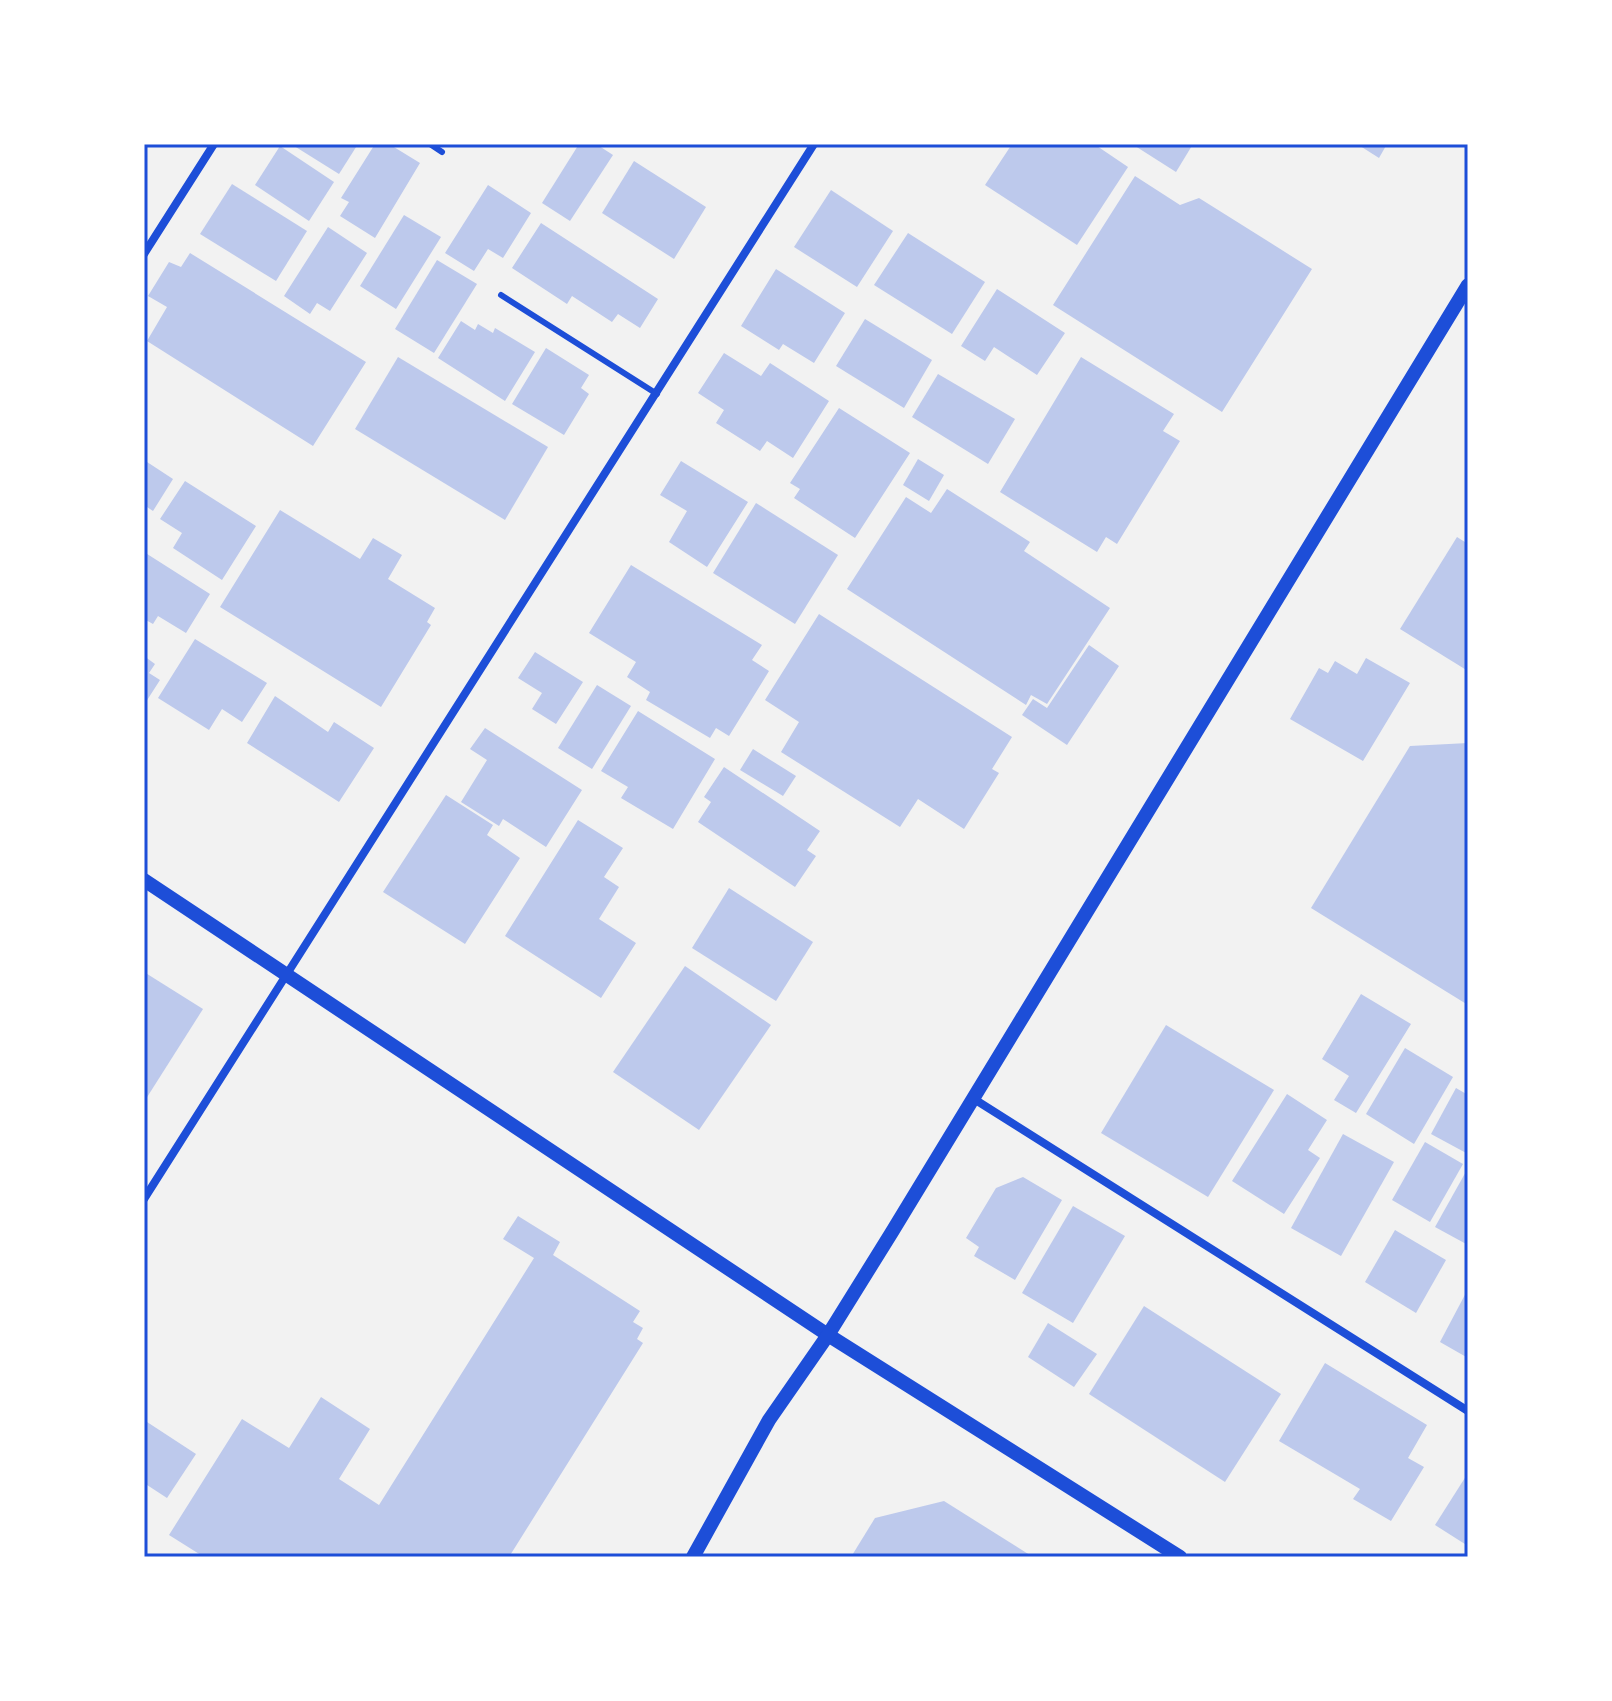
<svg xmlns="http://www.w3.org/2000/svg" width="1612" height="1701" font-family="Poppins,sans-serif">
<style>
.building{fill:#bdc9ec}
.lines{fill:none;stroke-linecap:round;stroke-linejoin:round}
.service{stroke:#1d4ed8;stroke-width:6}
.minor{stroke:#1d4ed8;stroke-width:8}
.tertiary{stroke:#1d4ed8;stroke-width:14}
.neatline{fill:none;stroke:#1d4ed8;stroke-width:3}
</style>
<rect width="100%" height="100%" fill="#f2f2f2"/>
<!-- building -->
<g class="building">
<polygon points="291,144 358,144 339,174"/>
<polygon points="375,144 389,144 420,163 375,238 340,216 349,202 341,198"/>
<polygon points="579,144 596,144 613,155 570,221 542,203"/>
<polygon points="1012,144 1094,144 1128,167 1077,245 985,185"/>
<polygon points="1132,144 1193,144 1176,172"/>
<polygon points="1357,144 1387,144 1379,158"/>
<polygon points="280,146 334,182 309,221 255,185"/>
<polygon points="634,161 706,207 674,259 602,213"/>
<polygon points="1135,176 1180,205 1199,198 1312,269 1222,412 1053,305"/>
<polygon points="232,184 307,231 276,281 200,234"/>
<polygon points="488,185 531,213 503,258 488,249 474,271 445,253"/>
<polygon points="831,190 893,231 857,287 794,247"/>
<polygon points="404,215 441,237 396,309 360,286"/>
<polygon points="541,223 658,299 640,328 618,314 612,322 572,296 567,304 512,268"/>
<polygon points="328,227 367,253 330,311 317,303 310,314 284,296"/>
<polygon points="908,233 985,282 952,334 874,285"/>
<polygon points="190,253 366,362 313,446 147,341 167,307 148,296 169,262 181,267"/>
<polygon points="437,260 477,284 434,353 395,329"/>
<polygon points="776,269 845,313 814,363 783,344 779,350 741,326"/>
<polygon points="997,289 1065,333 1037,375 994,347 985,361 961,346"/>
<polygon points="865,319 932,360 904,408 836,366"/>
<polygon points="461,321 475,330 478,324 493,333 495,328 535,352 505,401 438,358"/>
<polygon points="546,348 589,375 581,388 589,394 564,435 512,404"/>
<polygon points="724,353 761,376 770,363 829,401 793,458 767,441 760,451 716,423 724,410 698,393"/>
<polygon points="398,357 548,447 505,520 355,429"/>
<polygon points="1081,357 1174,414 1163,431 1180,441 1117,544 1106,537 1097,552 1000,492"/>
<polygon points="938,374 1015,419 988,464 912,417"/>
<polygon points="839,408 910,453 855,538 794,498 800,489 790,483"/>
<polygon points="918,459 944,475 929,501 903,485"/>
<polygon points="144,460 173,479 153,511 144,505"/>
<polygon points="681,461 748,502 707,567 669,542 687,511 660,495"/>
<polygon points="185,481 256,526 222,580 173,548 182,533 160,519"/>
<polygon points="947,489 1030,542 1024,551 1110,608 1047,704 1031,695 1026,705 847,589 906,497 931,513"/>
<polygon points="756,503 838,555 795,624 713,573"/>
<polygon points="280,510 360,559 373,538 402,555 388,579 435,608 427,622 431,625 381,707 220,607"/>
<polygon points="1457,537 1468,544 1468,671 1400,629"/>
<polygon points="144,552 210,594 186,633 158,616 153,624 144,619"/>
<polygon points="631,565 762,645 752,660 769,671 729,736 716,728 710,738 646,700 650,692 627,677 636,662 589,633"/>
<polygon points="819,614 1012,737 992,769 999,773 964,829 918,799 900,827 781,752 799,722 765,700"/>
<polygon points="195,639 267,683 242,722 222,709 209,730 158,698"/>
<polygon points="1089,645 1119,666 1067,745 1022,715 1033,699 1047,708"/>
<polygon points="535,652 583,682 556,724 532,709 542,693 518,678"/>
<polygon points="144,656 155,664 149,673 160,680 144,705"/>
<polygon points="1366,658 1410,683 1363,761 1290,719 1319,668 1328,673 1335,661 1357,674"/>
<polygon points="597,685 631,706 592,769 558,748"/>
<polygon points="275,696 328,732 334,722 374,748 339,802 247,743"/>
<polygon points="638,711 715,759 673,829 621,798 628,787 601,771"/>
<polygon points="485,728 582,790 546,847 503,819 499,826 461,802 487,760 470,749"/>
<polygon points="1468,743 1468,1005 1311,908 1410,746"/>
<polygon points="753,749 796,776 783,796 740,770"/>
<polygon points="724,767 820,831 807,850 816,856 795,887 698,822 711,802 704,797"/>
<polygon points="446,795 493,825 487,835 520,858 465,944 383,892"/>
<polygon points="578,820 623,848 604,877 619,887 599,919 636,943 601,998 505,936"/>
<polygon points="729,888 813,942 776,1001 692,948"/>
<polygon points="685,966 771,1025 699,1130 613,1072"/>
<polygon points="144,972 203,1009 144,1102"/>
<polygon points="1361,994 1411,1024 1356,1113 1334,1100 1349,1076 1322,1059"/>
<polygon points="1166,1025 1274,1090 1208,1197 1101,1133"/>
<polygon points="1405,1048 1453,1077 1414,1144 1366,1114"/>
<polygon points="1456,1088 1468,1095 1468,1154 1431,1134"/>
<polygon points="1287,1094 1327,1120 1308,1150 1320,1158 1284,1214 1232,1181"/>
<polygon points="1343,1134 1394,1162 1341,1256 1291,1228"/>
<polygon points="1425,1142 1463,1164 1430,1222 1392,1200"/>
<polygon points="1468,1168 1468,1245 1435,1227"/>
<polygon points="1023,1177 1062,1200 1015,1280 974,1256 979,1247 966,1238 996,1188"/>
<polygon points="1073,1206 1125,1236 1073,1323 1022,1293"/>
<polygon points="518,1216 560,1242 553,1255 640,1311 633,1322 643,1328 637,1339 643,1343 509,1557 204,1557 169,1535 242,1419 289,1448 321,1397 370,1429 339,1479 379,1505 534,1258 503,1239"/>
<polygon points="1395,1230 1446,1260 1416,1313 1365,1282"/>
<polygon points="1468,1289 1468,1358 1440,1342"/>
<polygon points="1144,1306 1281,1394 1225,1482 1089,1394"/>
<polygon points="1048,1323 1097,1354 1074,1387 1028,1357"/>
<polygon points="1325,1363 1427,1425 1408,1458 1424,1467 1391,1521 1353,1499 1360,1489 1279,1441"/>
<polygon points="144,1420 196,1454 167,1498 144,1483"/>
<polygon points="1468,1473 1468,1546 1435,1525"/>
<polygon points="944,1501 1033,1557 851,1557 875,1518"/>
</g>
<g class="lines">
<!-- service -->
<g class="service">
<polyline points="430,144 442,152"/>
<polyline points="501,295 657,394"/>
</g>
<!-- minor -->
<g class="minor">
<polyline points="144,254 214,144"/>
<polyline points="974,1099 1468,1411"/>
<polyline points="144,1199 814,144"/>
</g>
<!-- tertiary -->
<g class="tertiary">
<polyline points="144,880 828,1335 1180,1557"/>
<polyline points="693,1557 769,1420 828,1335 892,1232 1468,285"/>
</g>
</g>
<!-- border -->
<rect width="1612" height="1701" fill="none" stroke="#ffffff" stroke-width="292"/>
<rect x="146" y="146" width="1320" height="1409" class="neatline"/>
</svg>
